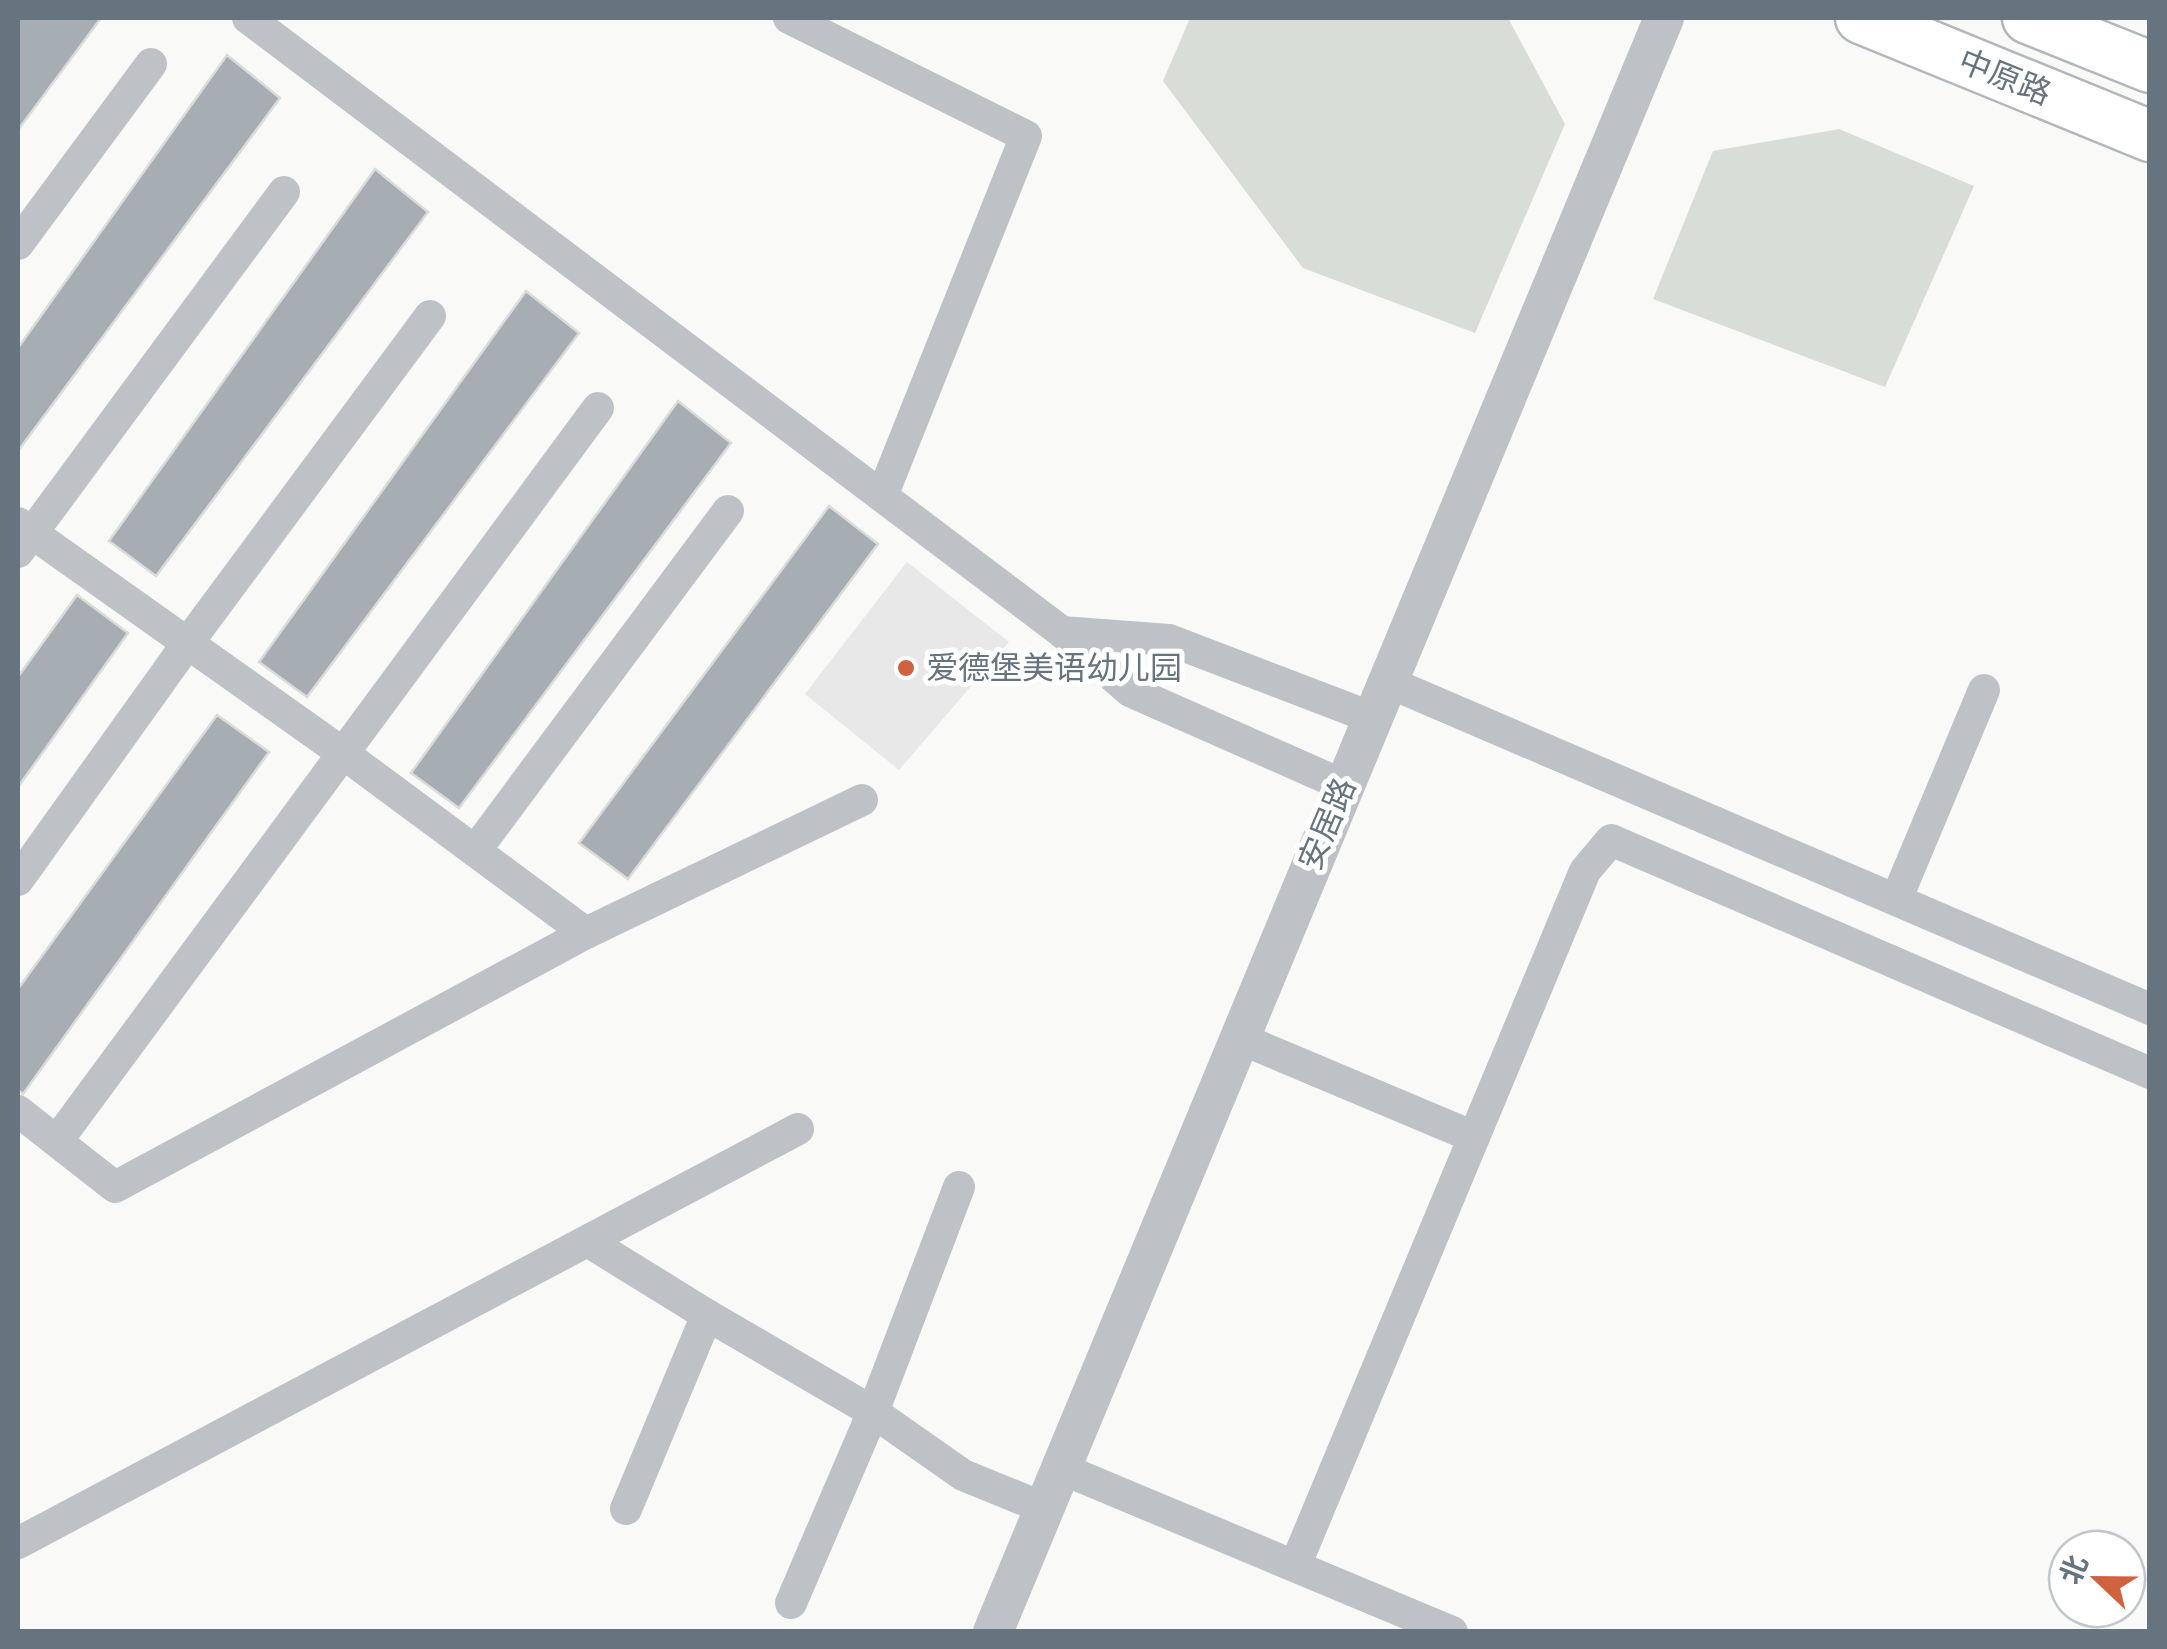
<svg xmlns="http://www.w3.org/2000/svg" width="2167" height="1649" font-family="Inter,'Noto Sans SC',sans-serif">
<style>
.built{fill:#e7e8e7}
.green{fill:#d9ddd7}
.building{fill:#a6aeb3;stroke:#dbdbd9;stroke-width:2.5}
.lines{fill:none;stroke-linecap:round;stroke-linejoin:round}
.primary-casing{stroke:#b2b7bb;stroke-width:55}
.minor{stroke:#bec2c6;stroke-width:32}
.tertiary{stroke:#bec2c6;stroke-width:40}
.primary{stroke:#fff;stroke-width:50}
.poi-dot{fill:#d1623f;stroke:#fff;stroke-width:4}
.labels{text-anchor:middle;stroke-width:10;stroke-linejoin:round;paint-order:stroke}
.street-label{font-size:32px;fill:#66747f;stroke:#fff}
.poi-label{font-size:32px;fill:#66747f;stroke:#fff;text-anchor:start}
</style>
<rect width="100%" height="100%" fill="#f9f9f7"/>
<!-- built -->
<polygon class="built" points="907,562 1009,642 899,770 805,694"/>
<!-- green -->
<g class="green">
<polygon points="1190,18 1508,18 1565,124 1475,333 1303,268 1163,81"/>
<polygon points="1839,129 1974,186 1885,387 1653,299 1713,151"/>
</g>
<!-- building -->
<g class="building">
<polygon points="18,18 101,18 18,130"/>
<polygon points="227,55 280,98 18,451 18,348"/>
<polygon points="375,169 428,212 156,576 109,541"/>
<polygon points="526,291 579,333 307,697 259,662"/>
<polygon points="678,401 731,443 459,808 411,773"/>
<polygon points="829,506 878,544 628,879 579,843"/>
<polygon points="77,595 128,633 18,787 18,677"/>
<polygon points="217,715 269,752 23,1094 18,1090 18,989"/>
</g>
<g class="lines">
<defs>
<g id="primary">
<polyline points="1861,18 2150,136"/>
<polyline points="2028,18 2150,67"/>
</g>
</defs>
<!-- primary casing -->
<use href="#primary" class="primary-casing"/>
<!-- minor -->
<g class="minor">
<polyline points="248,18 1062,632 1130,691 1343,785"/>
<polyline points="789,18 1026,136 882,496"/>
<polyline points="18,244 151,64"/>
<polyline points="18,523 344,754 586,933"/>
<polyline points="18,552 284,192"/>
<polyline points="1062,632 1169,640 1373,718"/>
<polyline points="1388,682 2150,1009"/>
<polyline points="475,851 728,511"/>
<polyline points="18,880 187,644 430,316"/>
<polyline points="1896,900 1984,690"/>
<polyline points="1239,1038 1474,1137"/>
<polyline points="18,1111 115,1187 586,933 862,800"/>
<polyline points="57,1141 598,408"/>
<polyline points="589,1242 707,1315 873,1412 963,1475 1044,1508"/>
<polyline points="1060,1468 1452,1632"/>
<polyline points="626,1509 707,1315"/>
<polyline points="18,1543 798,1129"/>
<polyline points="1295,1566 1585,871 1611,840 2150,1073"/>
<polyline points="791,1603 873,1412 959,1187"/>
</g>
<!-- tertiary -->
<polyline class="tertiary" points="993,1632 1664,18"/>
<!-- primary -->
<use href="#primary" class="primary"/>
</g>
<!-- markers -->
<circle class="poi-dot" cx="906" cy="668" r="10"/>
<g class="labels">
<!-- street labels -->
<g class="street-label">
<text transform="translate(2005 77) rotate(22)" y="11">中原路</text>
<text transform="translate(1327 824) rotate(-67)" y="11">安居路</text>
</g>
<!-- poi labels -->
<g class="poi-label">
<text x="926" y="679">爱德堡美语幼儿园</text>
</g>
</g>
<!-- border -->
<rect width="2167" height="1649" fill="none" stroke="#66747f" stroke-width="40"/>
<!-- north arrow -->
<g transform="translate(2097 1579) rotate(292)"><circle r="48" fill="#ffffff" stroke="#c2c7cc" stroke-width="2.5"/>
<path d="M0-8L18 38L0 25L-18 38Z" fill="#d1623f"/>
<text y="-15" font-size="28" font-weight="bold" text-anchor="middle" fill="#66747f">北</text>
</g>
</svg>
